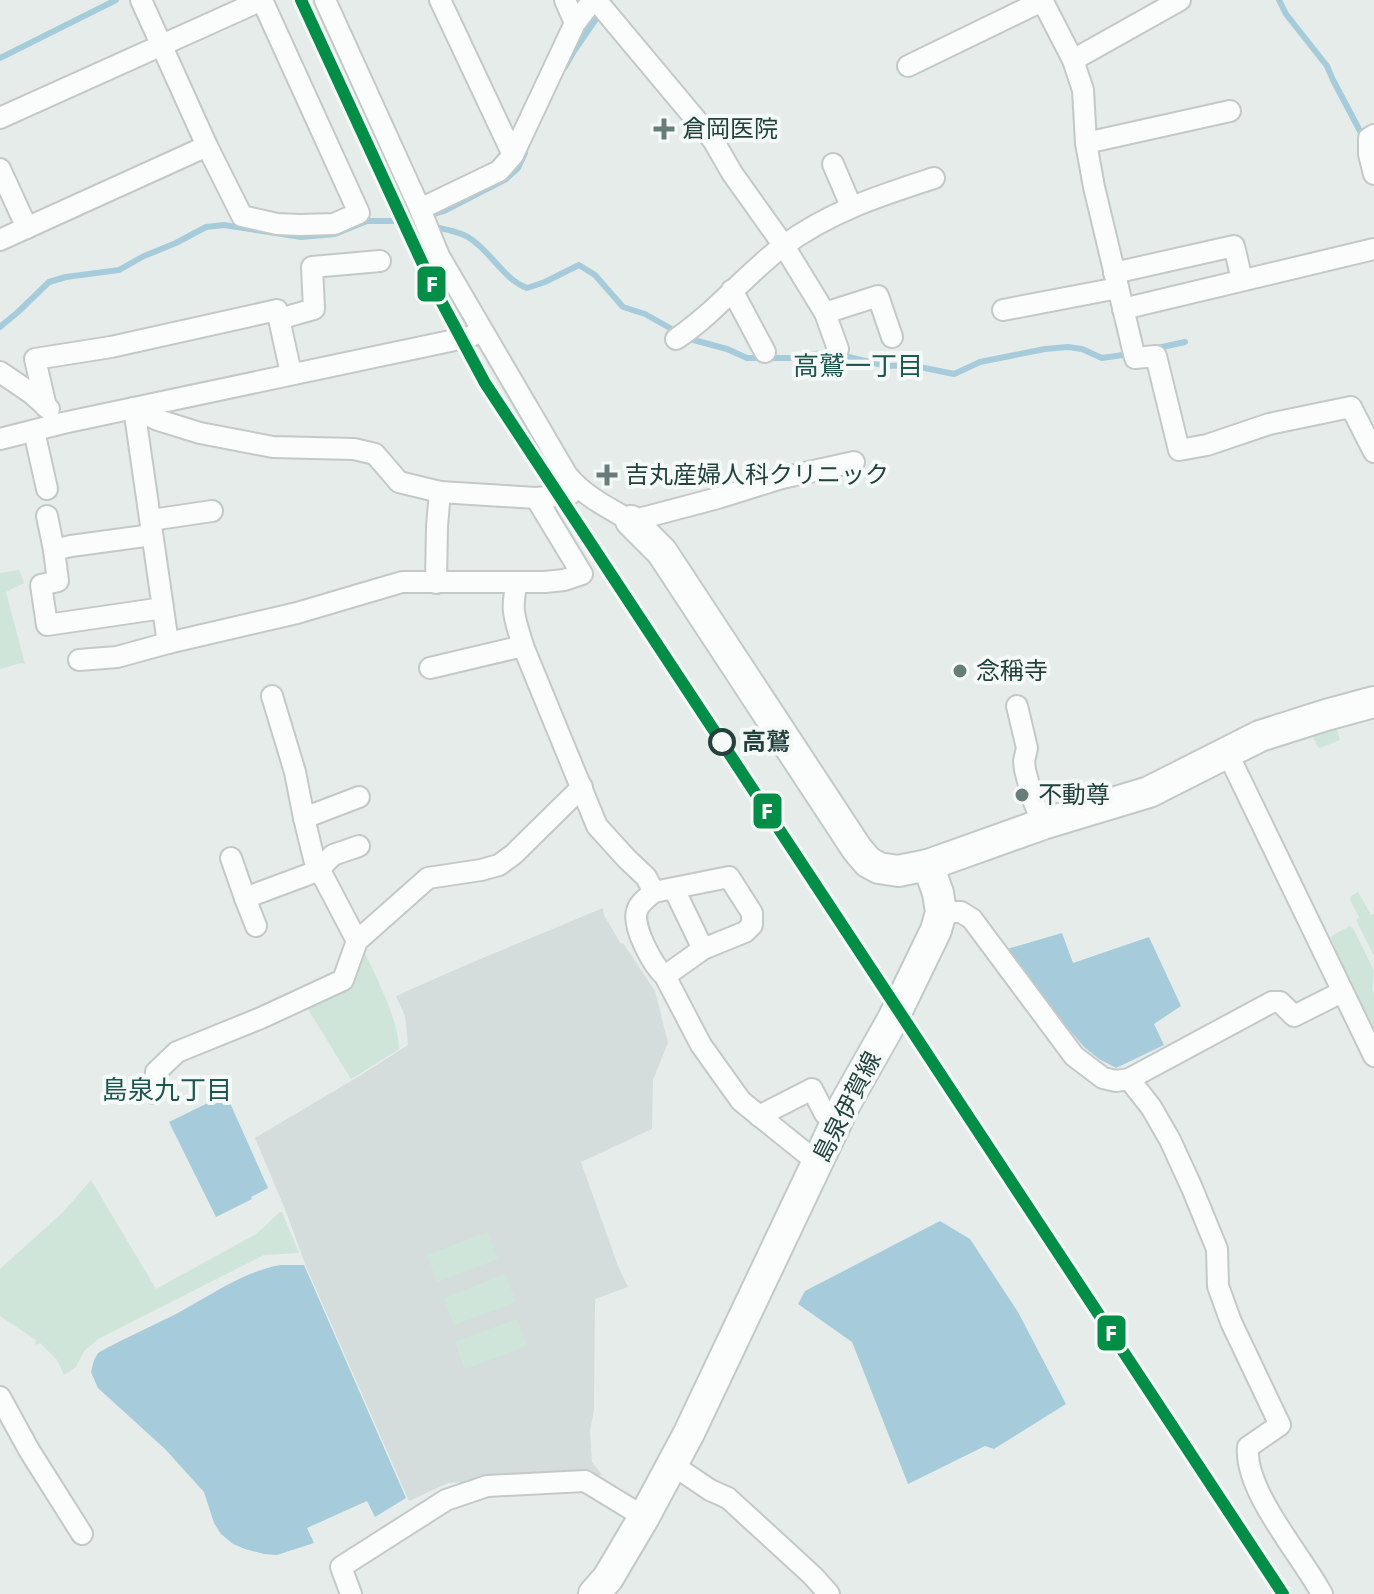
<svg xmlns="http://www.w3.org/2000/svg" width="1374" height="1594" font-family="Jost,'Noto Sans JP',sans-serif">
<style>
.built{fill:#d4dddb}
.green{fill:#cfe5d9}
.water{fill:#a6ccdb}
.lines{fill:none;stroke-linecap:round;stroke-linejoin:round}
.stream{stroke:#a6ccdb;stroke-width:6}
.street-casing{stroke:#c3c9c7;stroke-width:24}
.secondary-casing{stroke:#c2cac8;stroke-width:34}
.street{stroke:#fbfcfc;stroke-width:20}
.secondary{stroke:#fbfcfc;stroke-width:30}
.rail-1-casing{stroke:#f5faf8;stroke-width:18}
.rail-1{stroke:#028e46;stroke-width:12}
.poi-dot{fill:#677d7a;stroke:#f5faf8;stroke-width:3}
.stop-dot{fill:#f5faf8;stroke:#22413d;stroke-width:4}
.labels{text-anchor:middle;stroke-width:8;stroke-linejoin:round;paint-order:stroke}
.poi-label{font-size:24px;fill:#22413d;stroke:#f5faf8;text-anchor:start}
.stop-label{font-size:24px;font-weight:bold;fill:#22413d;stroke:#f5faf8;text-anchor:start}
.street-label{font-size:24px;fill:#22413d;stroke:#f5faf8}
.neighbourhood-label{font-size:26px;fill:#1d554f;stroke:#f5faf8}
.line-badge{stroke:#f5faf8;stroke-width:3}
.badge-label{font-size:22px;text-anchor:middle;font-weight:bold;fill:#fff}
</style>
<rect width="100%" height="100%" fill="#e6ecea"/>
<!-- built -->
<polygon class="built" points="603,908 604,915 621,944 623,943 655,991 668,1043 653,1080 652,1129 581,1162 618,1266 628,1287 595,1299 594,1410 590,1431 592,1462 602,1475 448,1483 409,1501 305,1264 287,1214 255,1138 361,1075 408,1045 405,1016 396,996 466,965"/>
<!-- green -->
<g class="green">
<polygon points="19,570 24,583 6,592 25,664 21,663 0,669 0,573"/>
<polygon points="1336,727 1340,740 1320,748 1318,747 1311,733"/>
<polygon points="1358,892 1371,915 1374,914 1374,956 1356,920 1359,917 1350,900 1351,896"/>
<polygon points="1350,926 1353,928 1374,971 1372,989 1374,993 1374,1039 1331,938 1333,935"/>
<path d="M 363,948 C 376,978 398,1017 399,1049 L 351,1079 L 306,1006 Z"/>
<polygon points="91,1180 156,1289 256,1234 280,1212 282,1212 299,1253 264,1255 98,1339 84,1351 76,1367 64,1375 57,1360 40,1343 35,1345 36,1340 0,1316 0,1269 63,1212"/>
<polygon points="488,1232 498,1259 437,1282 427,1255"/>
<polygon points="505,1274 516,1302 454,1325 444,1298"/>
<polygon points="517,1319 527,1346 465,1369 455,1342"/>
</g>
<!-- water -->
<g class="water">
<polygon points="1062,933 1073,963 1149,937 1181,1006 1154,1024 1164,1045 1116,1068 1099,1059 1084,1047 1040,996 1007,949"/>
<polygon points="226,1094 268,1188 251,1197 252,1199 216,1217 169,1122"/>
<polygon points="940,1221 970,1239 1018,1312 1066,1404 994,1449 985,1446 908,1484 852,1342 798,1304 805,1291"/>
<path d="M 280,1265 L 304,1265 L 406,1498 L 375,1517 L 367,1501 L 307,1528 L 314,1543 L 277,1555 L 264,1554 L 245,1549 L 233,1544 L 221,1534 L 214,1523 L 204,1492 L 165,1449 L 98,1388 L 91,1372 L 94,1360 L 98,1353 C 124,1338 151,1327 178,1313 C 211,1295 243,1272 280,1265 Z"/>
</g>
<g class="lines">
<!-- stream -->
<g class="stream">
<polyline points="1279,0 1286,14 1327,66 1333,80 1361,133 1362,140"/>
<polyline points="0,58 116,0"/>
<polyline points="565,67 574,51 609,0"/>
<path d="M 431,226 C 442,229 458,231 468,237 C 491,251 503,279 527,288 L 545,282 L 579,265 L 595,275 L 623,307 L 645,314 L 677,332"/>
<polyline points="0,327 18,312 49,282 66,277 119,270 144,256 176,243 206,227 224,225 301,237 335,234 367,221 411,221 444,211 506,179 518,168 525,153"/>
<polyline points="686,338 727,349 747,358 794,358 827,352 887,366 910,365 954,374 980,362 1045,349 1068,347 1082,349 1102,358 1130,354"/>
<polyline points="1153,349 1185,342"/>
</g>
<defs>
<g id="street">
<polyline points="141,0 207,146 242,216 277,224 300,225 334,224 359,213 262,0"/>
<path d="M 325,0 L 420,209 L 439,256 L 567,475 C 584,496 607,507 631,521 L 718,498 L 782,478 L 854,462"/>
<polyline points="440,0 513,155"/>
<polyline points="565,0 575,23"/>
<polyline points="596,0 713,140 732,173 784,246 825,313 838,349"/>
<polyline points="1042,0 1073,60 1083,90 1086,143 1094,187 1135,358 1156,356 1179,450 1207,445 1269,424 1351,407 1374,452"/>
<polyline points="1073,60 1180,0"/>
<polyline points="908,66 1042,1"/>
<polyline points="0,118 262,0"/>
<polyline points="1374,135 1369,138 1369,154 1374,174"/>
<polyline points="1086,143 1230,111"/>
<polyline points="833,164 851,206"/>
<polyline points="0,169 27,228"/>
<polyline points="420,209 499,171 513,155 575,23 593,0"/>
<polyline points="0,240 207,146"/>
<polyline points="1114,273 1234,246 1242,280"/>
<polyline points="732,290 765,352"/>
<polyline points="1123,309 1374,249"/>
<polyline points="1003,310 1118,288"/>
<polyline points="825,313 878,296 892,337"/>
<polyline points="279,319 314,309 312,267 380,261"/>
<path d="M 676,339 C 715,313 745,275 783,246 C 831,211 879,196 934,178"/>
<polyline points="0,372 31,393 49,409"/>
<polyline points="46,407 35,359 111,347 277,310 291,373"/>
<polyline points="134,408 158,420 200,433 273,447 354,449 375,454 399,482 440,492 536,498 569,495 577,488"/>
<polyline points="134,408 168,643"/>
<polyline points="34,431 47,489"/>
<polyline points="0,439 63,423 469,337 482,331"/>
<polyline points="47,516 54,550"/>
<polyline points="151,520 212,511"/>
<polyline points="152,535 71,546 54,550 58,581 41,585 47,625 163,608"/>
<path d="M 517,582 C 510,613 515,617 523,646"/>
<polyline points="436,583 437,526 440,492"/>
<polyline points="79,660 117,657 168,643 297,613 402,582 545,582 564,580 582,574 536,498"/>
<polyline points="430,668 523,646 597,826 627,859 646,877 654,892"/>
<polyline points="272,696 295,772 304,818"/>
<polyline points="1017,706 1027,748 1024,761 1025,770 1033,800 1043,824"/>
<polyline points="1227,752 1374,1056"/>
<polyline points="231,858 245,898 312,873 319,869 333,855 359,846"/>
<polyline points="674,889 703,949"/>
<polyline points="245,898 256,926"/>
<polyline points="941,912 961,912 972,919 1074,1056 1103,1078 1116,1081 1129,1079 1272,1002 1280,1002 1294,1016 1342,992"/>
<polyline points="357,941 314,859 304,818 359,797"/>
<path d="M 665,976 L 703,949 L 745,932 L 752,925 L 752,913 L 729,877 L 654,892 C 648,897 639,903 637,911 C 632,927 653,966 665,976 L 701,1045 L 741,1101 L 818,1163"/>
<path d="M 1129,1079 L 1151,1107 L 1170,1140 L 1192,1188 L 1217,1249 L 1218,1286 L 1231,1322 L 1280,1425 L 1248,1447 C 1244,1491 1302,1556 1322,1594"/>
<polyline points="154,1093 156,1072 177,1052 261,1018 343,980 357,941 428,878 481,870 499,865 514,854 582,787"/>
<polyline points="759,1116 812,1089 825,1114 838,1120"/>
<polyline points="0,1397 29,1450 82,1534"/>
<polyline points="673,1465 710,1490 728,1498 813,1576 829,1594"/>
<polyline points="351,1594 341,1567 446,1500 487,1486 585,1481 644,1517"/>
</g>
<g id="secondary">
<polyline points="631,521 662,552 857,849 868,862 879,868 898,871 928,865 1043,824 1149,792 1260,736 1326,715 1374,702"/>
<polyline points="594,1594 608,1578 644,1517 689,1433 845,1104 893,1019 936,930 941,912 938,893 928,865"/>
</g>
</defs>
<!-- street casing -->
<use href="#street" class="street-casing"/>
<!-- secondary casing -->
<use href="#secondary" class="secondary-casing"/>
<!-- street -->
<use href="#street" class="street"/>
<!-- secondary -->
<use href="#secondary" class="secondary"/>
<defs>
<polyline id="rail-1" points="301,0 432,284 485,383 1283,1594"/>
</defs>
<!-- rail-1 casing -->
<use href="#rail-1" class="rail-1-casing"/>
<!-- rail-1 -->
<use href="#rail-1" class="rail-1"/>
</g>
<!-- markers -->
<g class="poi-dot">
<path d="M660 117h8v8h8v8h-8v8h-8v-8h-8v-8h8z"/>
<path d="M603 463h8v8h8v8h-8v8h-8v-8h-8v-8h8z"/>
<circle cx="960" cy="671" r="8"/>
<circle cx="1022" cy="795" r="8"/>
</g>
<circle class="stop-dot" cx="722" cy="742" r="12"/>
<g class="labels">
<!-- poi labels -->
<g class="poi-label">
<text x="682" y="137">倉岡医院</text>
<text x="625" y="483">吉丸産婦人科クリニック</text>
<text x="976" y="679">念稱寺</text>
<text x="1038" y="803">不動尊</text>
</g>
<!-- stop labels -->
<g class="stop-label">
<text x="742" y="750">高鷲</text>
</g>
<!-- street labels -->
<g class="street-label">
<text transform="translate(847 1107) rotate(-63)" y="8">島泉伊賀線</text>
</g>
<!-- neighbourhood labels -->
<g class="neighbourhood-label">
<text x="858" y="375">高鷲一丁目</text>
<text x="167" y="1099">島泉九丁目</text>
</g>
</g>
<g class="line-badge">
<rect x="416" y="265" width="31" height="38" rx="8" fill="#028e46"/>
<rect x="752" y="792" width="31" height="38" rx="8" fill="#028e46"/>
<rect x="1096" y="1314" width="31" height="38" rx="8" fill="#028e46"/>
</g>
<g class="badge-label">
<text x="432" y="292">F</text>
<text x="767" y="819">F</text>
<text x="1111" y="1341">F</text>
</g>
</svg>
